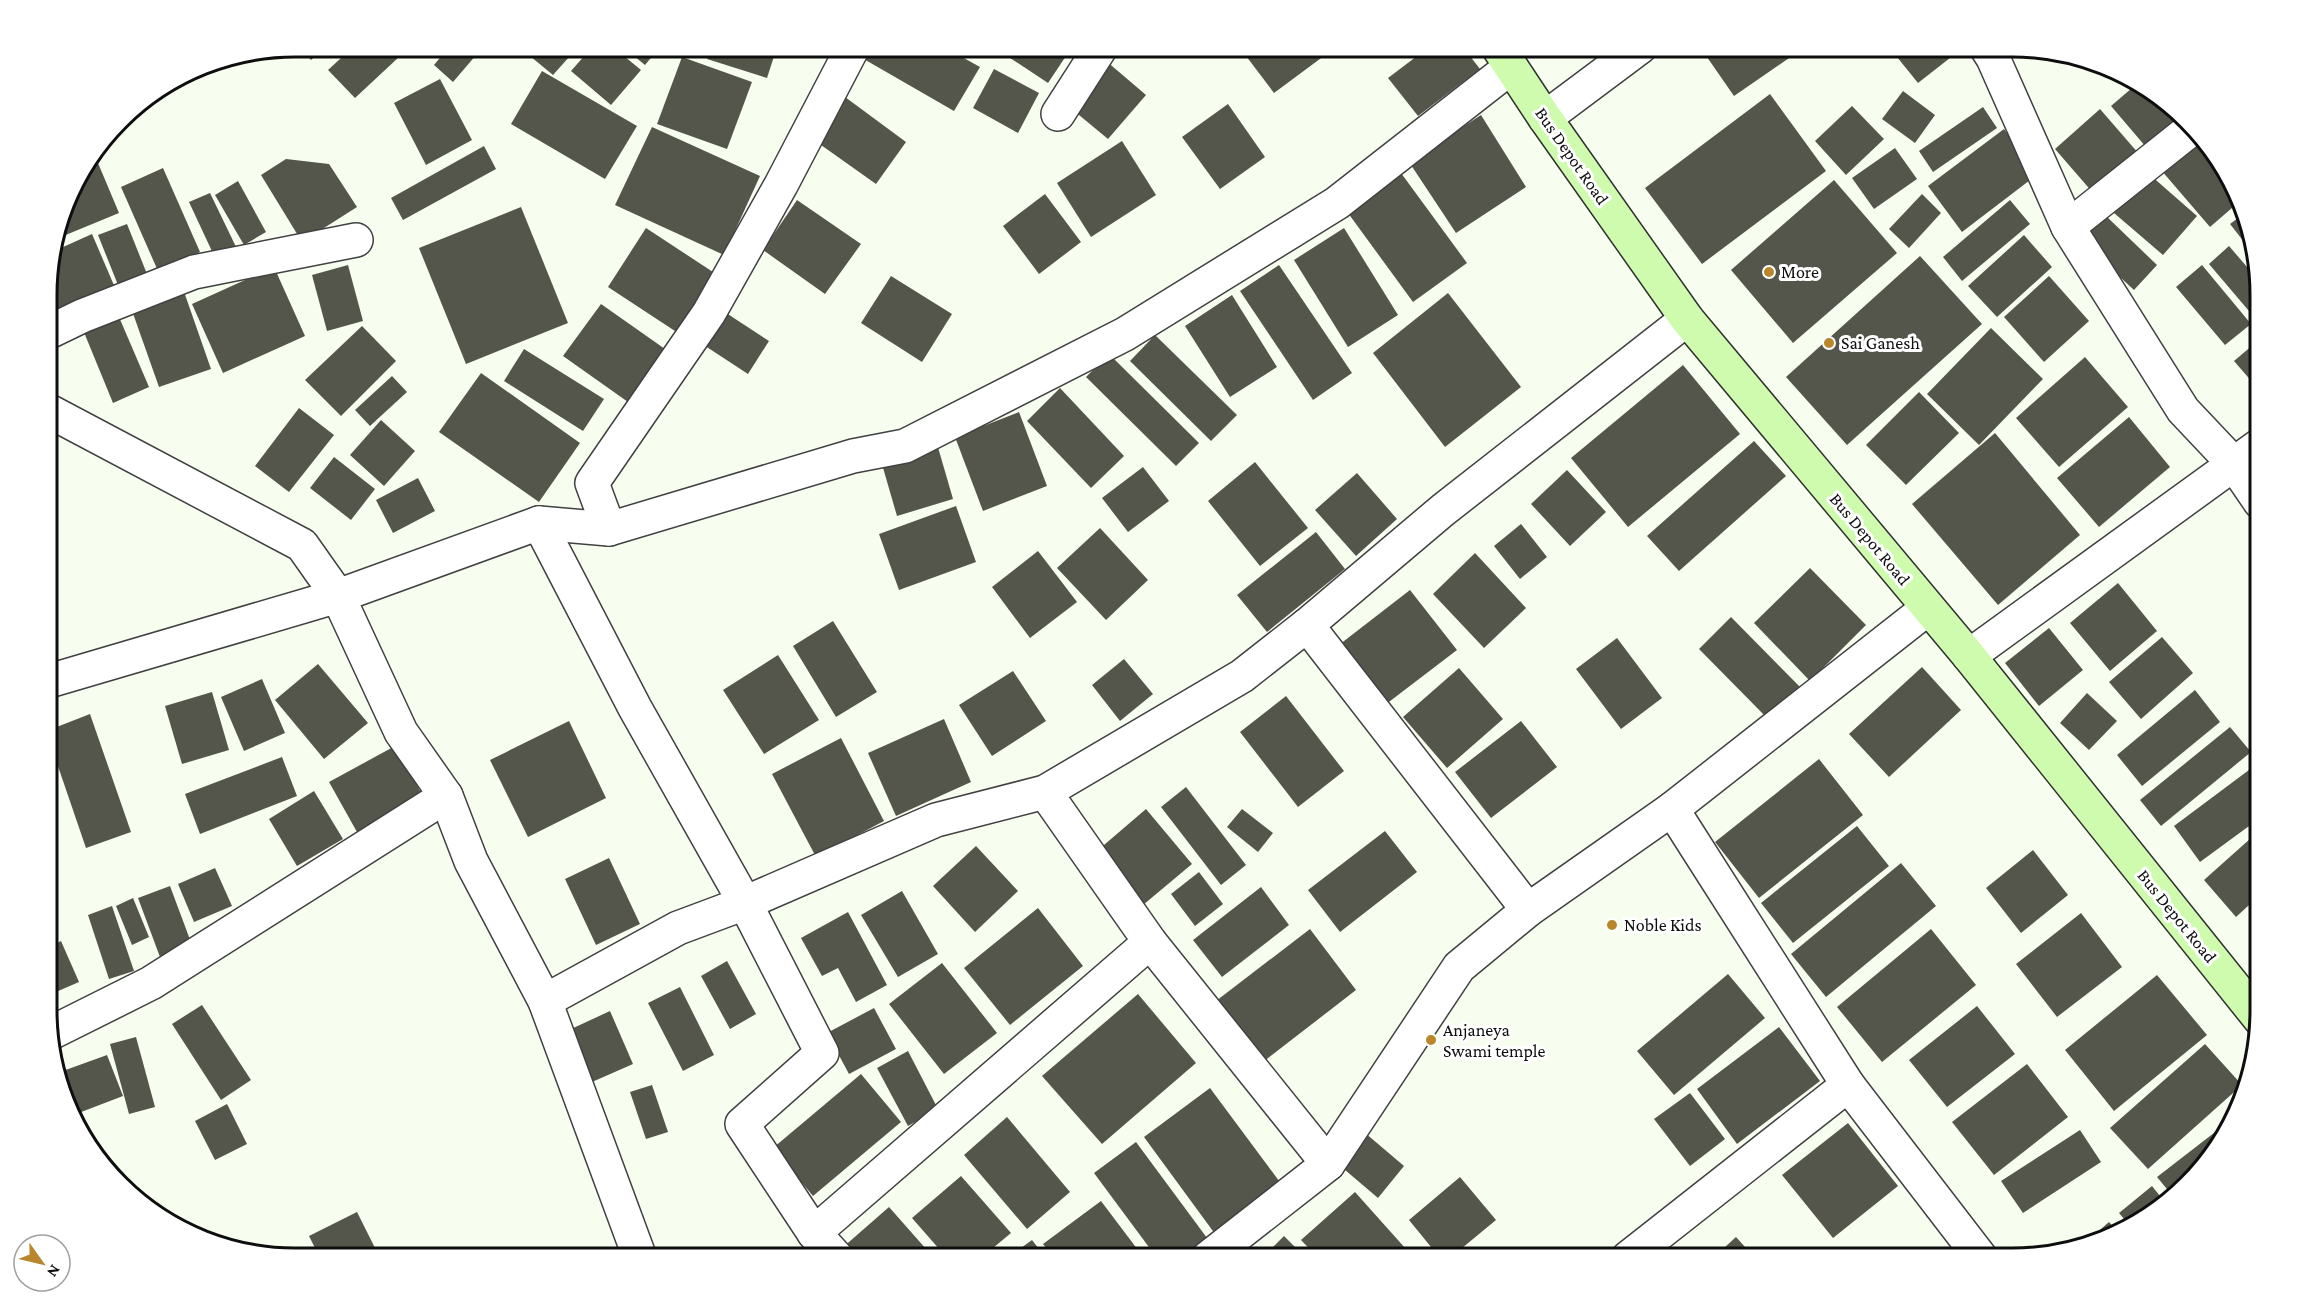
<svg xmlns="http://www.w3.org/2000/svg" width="2307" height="1305" font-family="'Crimson Pro',serif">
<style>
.building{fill:#55564b}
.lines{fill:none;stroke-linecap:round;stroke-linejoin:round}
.street-casing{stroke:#414141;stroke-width:36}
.secondary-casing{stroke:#303030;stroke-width:36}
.street{stroke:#fff;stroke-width:33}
.secondary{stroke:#cefbae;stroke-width:33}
.poi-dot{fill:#b8872c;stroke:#fff;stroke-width:2}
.labels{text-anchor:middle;stroke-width:6;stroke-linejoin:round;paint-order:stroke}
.street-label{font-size:18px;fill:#0e0e0e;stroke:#fff}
.poi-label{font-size:18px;fill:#0e0e0e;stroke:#fff;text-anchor:start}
.rim{fill:none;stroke:#0e0e0e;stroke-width:3}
</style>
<rect width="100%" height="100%" fill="#f7fef0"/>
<!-- building -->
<g class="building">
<polygon points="299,47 326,47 311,60"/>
<polygon points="353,47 389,47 399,57 355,98 328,70"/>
<polygon points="449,47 483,47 453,82 434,65"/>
<polygon points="519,47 578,47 553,75"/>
<polygon points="592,47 613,47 641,70 611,105 571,71"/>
<polygon points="623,47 660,47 645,65"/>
<polygon points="711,47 777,47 767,78 707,59"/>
<polygon points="869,47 944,47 980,67 954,111 862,58"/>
<polygon points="996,47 1072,47 1048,83 995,48"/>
<polygon points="1242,47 1336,47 1274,93 1240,48"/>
<polygon points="1429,47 1463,47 1480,69 1418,116 1388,78"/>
<polygon points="1700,47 1805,47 1734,96"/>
<polygon points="1911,47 1964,47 1918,83 1897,57"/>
<polygon points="2030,49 2044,51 2036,57"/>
<polygon points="682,57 752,82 727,149 657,124"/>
<polygon points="1105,60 1146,95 1108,139 1067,105"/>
<polygon points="994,69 1039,93 1018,133 973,108"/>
<polygon points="542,71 637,126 605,179 511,124"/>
<polygon points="440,79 472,140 426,165 394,103"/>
<polygon points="2139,82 2179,120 2146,147 2111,106"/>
<polygon points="1903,91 1935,115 1915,143 1882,119"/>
<polygon points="1770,94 1826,171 1702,264 1645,188"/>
<polygon points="845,97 906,142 876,184 814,140"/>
<polygon points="1228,104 1265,157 1220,189 1182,137"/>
<polygon points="1852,106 1884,139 1846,175 1815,141"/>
<polygon points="1983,107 1997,128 1933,172 1919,151"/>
<polygon points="2100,109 2139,154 2094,194 2055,149"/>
<polygon points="1481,115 1526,187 1456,233 1409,162"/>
<polygon points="652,127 760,176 724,255 615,205"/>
<polygon points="2004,129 2038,174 1962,232 1928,186"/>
<polygon points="2196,139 2227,175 2240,201 2210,227 2161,170"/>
<polygon points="1122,141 1156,195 1091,237 1057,183"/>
<polygon points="484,146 496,169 403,220 391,198"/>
<polygon points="1895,148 1917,179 1874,209 1852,178"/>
<polygon points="286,159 329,164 357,207 302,242 261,175"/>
<polygon points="98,163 119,213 56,239 72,185 85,168"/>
<polygon points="163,168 200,252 158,271 121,187"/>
<polygon points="1401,173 1467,263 1413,302 1348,213"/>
<polygon points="2149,174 2197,216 2163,255 2114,213"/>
<polygon points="1834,180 1897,253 1793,343 1731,270"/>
<polygon points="238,181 266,232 244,245 215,195"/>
<polygon points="210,193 238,251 217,262 189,202"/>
<polygon points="1045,194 1081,242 1039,274 1003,226"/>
<polygon points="1922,194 1941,213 1909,248 1889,229"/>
<polygon points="797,200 861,244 825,294 763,250"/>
<polygon points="2010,200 2030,224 1962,281 1943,257"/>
<polygon points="521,207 568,323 466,364 419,248"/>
<polygon points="2246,212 2247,216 2255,256 2230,224"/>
<polygon points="2105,215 2157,265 2134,290 2080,240"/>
<polygon points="127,224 151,284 122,295 98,235"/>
<polygon points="646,228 716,274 678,333 608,287"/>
<polygon points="1344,228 1398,315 1348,347 1294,260"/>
<polygon points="92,234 119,297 49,327 49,263 52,252"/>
<polygon points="2024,235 2052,267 1997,317 1968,286"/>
<polygon points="2229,246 2260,282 2260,324 2209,264"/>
<polygon points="1920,256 1982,324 1847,445 1786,377"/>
<polygon points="348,265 363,321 327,331 312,275"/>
<polygon points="1279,265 1352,373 1313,400 1240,291"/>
<polygon points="2202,265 2251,324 2225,345 2176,287"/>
<polygon points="274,267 305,336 223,373 192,304"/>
<polygon points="891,276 952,314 922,362 861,323"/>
<polygon points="2049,276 2089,321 2044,362 2004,317"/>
<polygon points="182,286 211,369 159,387 130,305"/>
<polygon points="1448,293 1521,387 1445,447 1373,353"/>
<polygon points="1232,295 1277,367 1230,397 1185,326"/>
<polygon points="601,304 665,349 628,402 563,356"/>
<polygon points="714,305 769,341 748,374 693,338"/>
<polygon points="116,310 149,387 113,403 81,325"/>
<polygon points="362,326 396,361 341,416 305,380"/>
<polygon points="1991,328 2043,379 1979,445 1927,394"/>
<polygon points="1155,335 1237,415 1211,441 1130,361"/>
<polygon points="2260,339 2260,391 2234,361"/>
<polygon points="524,349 604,399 583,431 504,381"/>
<polygon points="1109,354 1199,443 1176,466 1086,377"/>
<polygon points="2085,357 2128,407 2059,467 2016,418"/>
<polygon points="1683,365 1740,434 1628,527 1571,458"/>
<polygon points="481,373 580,443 539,502 439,432"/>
<polygon points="392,376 407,392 370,426 355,410"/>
<polygon points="1060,388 1124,456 1091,488 1027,421"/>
<polygon points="1919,392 1959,433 1906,485 1866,445"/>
<polygon points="299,408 334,435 289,492 255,466"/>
<polygon points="1019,412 1047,486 983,511 955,437"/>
<polygon points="2129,417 2170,467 2099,527 2057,478"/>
<polygon points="381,420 415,451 384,486 350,455"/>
<polygon points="1995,433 2080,535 1998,605 1912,504"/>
<polygon points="935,437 953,499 897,516 879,454"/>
<polygon points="1754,441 1786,476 1679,571 1647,536"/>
<polygon points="334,457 375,489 351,520 310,488"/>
<polygon points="1255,462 1308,528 1260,566 1208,501"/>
<polygon points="1143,467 1169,501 1128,532 1102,498"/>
<polygon points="1567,470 1606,512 1570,546 1531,504"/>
<polygon points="1357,473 1397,519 1356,556 1315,510"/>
<polygon points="418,478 435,511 393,533 376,500"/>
<polygon points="956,506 976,562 899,590 879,534"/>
<polygon points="1521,524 1547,557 1520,579 1494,546"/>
<polygon points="1100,528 1148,580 1106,620 1057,568"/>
<polygon points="1316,532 1345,569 1267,632 1237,595"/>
<polygon points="1038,551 1077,602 1030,638 992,587"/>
<polygon points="1475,553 1526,608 1484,648 1433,594"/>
<polygon points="1810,568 1866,625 1810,681 1754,623"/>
<polygon points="2118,583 2157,631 2110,671 2070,623"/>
<polygon points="1410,590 1457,650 1381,708 1335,648"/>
<polygon points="1731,617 1804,691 1772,723 1699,649"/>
<polygon points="833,621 877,692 836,717 793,646"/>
<polygon points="2049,628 2083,670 2039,706 2005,663"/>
<polygon points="2162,637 2193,673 2141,719 2109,682"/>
<polygon points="1617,638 1662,698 1621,729 1576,669"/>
<polygon points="778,655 819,720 764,754 723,690"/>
<polygon points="1124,659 1153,694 1120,721 1092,685"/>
<polygon points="318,664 368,723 324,759 275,700"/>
<polygon points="1922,667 1961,710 1889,777 1849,734"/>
<polygon points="1459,668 1503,719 1447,768 1403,717"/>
<polygon points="1013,671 1046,721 992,756 959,705"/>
<polygon points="262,679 285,733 244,751 221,697"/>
<polygon points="2195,690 2220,722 2142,786 2117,755"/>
<polygon points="212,692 229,750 182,764 165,706"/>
<polygon points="2087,693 2117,721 2089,750 2060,723"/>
<polygon points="1286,696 1344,771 1298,807 1240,732"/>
<polygon points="90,714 131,832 86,848 49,740 49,730"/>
<polygon points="944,719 971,782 896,816 868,753"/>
<polygon points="569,721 606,798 528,837 490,760"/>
<polygon points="1521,721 1557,767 1491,818 1455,772"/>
<polygon points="2230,727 2251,752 2161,826 2140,800"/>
<polygon points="841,738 884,821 816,857 772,774"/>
<polygon points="395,746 423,796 357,832 329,782"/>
<polygon points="282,757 297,796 200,834 185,794"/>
<polygon points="1819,759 1863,815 1759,898 1715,842"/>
<polygon points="2257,764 2260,768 2260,818 2200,862 2174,826"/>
<polygon points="1186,787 1246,865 1221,885 1161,807"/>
<polygon points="49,790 53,802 49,804"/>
<polygon points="314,791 343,839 297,866 269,819"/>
<polygon points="1146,809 1192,864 1143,905 1097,851"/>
<polygon points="1242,809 1273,833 1258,852 1227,827"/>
<polygon points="1857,826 1889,866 1793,943 1761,903"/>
<polygon points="2260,830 2260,895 2236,917 2204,880"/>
<polygon points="1385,831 1417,872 1340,932 1308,890"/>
<polygon points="976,846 1018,891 975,932 933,886"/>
<polygon points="2033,850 2068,895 2021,933 1986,888"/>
<polygon points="609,858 640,924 596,945 565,879"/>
<polygon points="1901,863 1936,906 1826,997 1791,954"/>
<polygon points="215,868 232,906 194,922 178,884"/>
<polygon points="1199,872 1223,904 1195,926 1171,894"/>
<polygon points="170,886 192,945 160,957 138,898"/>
<polygon points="1261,887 1289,925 1222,977 1193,940"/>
<polygon points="902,891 938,954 898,977 861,915"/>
<polygon points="133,898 149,937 132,945 116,906"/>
<polygon points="112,906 134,971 109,979 88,915"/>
<polygon points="1038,908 1083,966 1010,1025 964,968"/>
<polygon points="49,909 57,928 49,932"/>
<polygon points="848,912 887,985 856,1002 838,968 822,976 801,938"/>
<polygon points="2081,913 2122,967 2057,1017 2016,964"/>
<polygon points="2260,928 2260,940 2254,935"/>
<polygon points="1310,929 1356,990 1263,1062 1216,1001"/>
<polygon points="1931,929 1976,985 1882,1062 1837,1007"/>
<polygon points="61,941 79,982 49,995 49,947"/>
<polygon points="727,961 756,1014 730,1029 701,976"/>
<polygon points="942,963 997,1033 944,1074 889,1004"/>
<polygon points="1728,974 1765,1018 1674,1095 1637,1051"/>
<polygon points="2157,975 2207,1035 2114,1111 2065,1050"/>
<polygon points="680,987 714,1055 683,1071 648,1003"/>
<polygon points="1138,994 1196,1063 1102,1144 1042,1076"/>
<polygon points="202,1005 251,1080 221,1100 172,1024"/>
<polygon points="1977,1006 2015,1054 1947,1107 1909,1060"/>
<polygon points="874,1008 896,1049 849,1074 827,1033"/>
<polygon points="610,1011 633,1064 592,1082 569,1030"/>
<polygon points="1779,1027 1820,1081 1737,1144 1697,1089"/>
<polygon points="136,1037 155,1107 129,1114 110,1044"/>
<polygon points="2205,1044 2242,1085 2148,1169 2110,1128"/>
<polygon points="908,1051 938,1109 908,1126 877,1068"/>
<polygon points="107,1055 123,1096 76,1114 60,1072"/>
<polygon points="2027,1064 2068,1117 1994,1175 1952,1122"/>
<polygon points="861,1074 901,1122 813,1196 773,1148"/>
<polygon points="652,1085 668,1132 646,1139 630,1092"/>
<polygon points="1210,1088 1285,1189 1218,1238 1144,1137"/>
<polygon points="1690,1093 1725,1139 1690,1166 1654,1119"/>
<polygon points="227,1104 247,1144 215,1160 195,1121"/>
<polygon points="1007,1117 1070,1192 1027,1229 964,1155"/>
<polygon points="2232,1119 2227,1134 2171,1194 2157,1177"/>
<polygon points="1848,1123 1898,1186 1833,1238 1782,1175"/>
<polygon points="2080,1130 2101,1162 2023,1213 2001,1181"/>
<polygon points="1364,1132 1404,1166 1378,1198 1338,1164"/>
<polygon points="1136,1142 1210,1242 1187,1258 1157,1258 1094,1173"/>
<polygon points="961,1176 1011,1233 981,1258 947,1258 912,1218"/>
<polygon points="1460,1177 1496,1220 1450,1258 1440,1258 1409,1220"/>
<polygon points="2152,1186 2164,1201 2150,1217 2130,1226 2119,1213"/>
<polygon points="1355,1192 1414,1258 1318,1258 1301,1240"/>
<polygon points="1101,1201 1144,1258 1054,1258 1043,1244"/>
<polygon points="889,1207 934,1258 849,1258 841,1249"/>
<polygon points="357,1212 380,1258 320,1258 309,1236"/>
<polygon points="2109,1222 2118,1232 2088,1246 2085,1243"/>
<polygon points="1284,1236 1306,1258 1262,1258"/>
<polygon points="1736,1237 1755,1258 1713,1258"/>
<polygon points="1032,1240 1046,1258 1007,1258"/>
<polygon points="2075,1243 2079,1248 2067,1250"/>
<polygon points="1933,1247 1942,1258 1920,1258"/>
<polygon points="1505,1250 1511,1258 1495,1258"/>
</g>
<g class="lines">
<defs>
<g id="street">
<polyline points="1986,47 1993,58 2068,227"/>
<polyline points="1058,114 1101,47"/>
<polyline points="1545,118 1640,47"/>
<polyline points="2190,130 2068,227 2183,410 2234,464 2260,502"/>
<polyline points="49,332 82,316 194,272 356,240"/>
<polyline points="49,411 302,545 338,596 401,732 446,796 471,861 545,1001 640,1258"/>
<polyline points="539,523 635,708 745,903 822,1053 742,1124 814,1233 837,1258"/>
<polyline points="609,529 592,483 709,313 781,185 853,47"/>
<polyline points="1307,625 1528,910"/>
<polyline points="1969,656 2260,445"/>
<polyline points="49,681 338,596 539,523 609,529 853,456 905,446 1125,334 1337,203 1511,67"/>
<polyline points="1045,792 1150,942 1328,1164"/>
<polyline points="1672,809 1848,1085 1981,1258"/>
<polyline points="545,1001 678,928 745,903 936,820 1045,792 1242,676 1307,625 1443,510 1687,319"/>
<polyline points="49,1034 151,983 446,796"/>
<polyline points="814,1233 1150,942"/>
<polyline points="1208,1258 1328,1164 1459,967 1528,910 1672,809 1928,608"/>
<polyline points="1628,1258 1848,1085"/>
</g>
<polyline id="secondary" points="1498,47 1545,118 1687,319 1969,656 2260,1019"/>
</defs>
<!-- street casing -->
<use href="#street" class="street-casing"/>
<!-- secondary casing -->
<use href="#secondary" class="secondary-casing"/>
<!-- street -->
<use href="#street" class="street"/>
<!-- secondary -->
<use href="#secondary" class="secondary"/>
</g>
<!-- markers -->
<g class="poi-dot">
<circle cx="1769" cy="272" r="6"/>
<circle cx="1829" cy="343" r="6"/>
<circle cx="1612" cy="925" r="6"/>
<circle cx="1431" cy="1040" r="6"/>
</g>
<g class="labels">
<!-- street labels -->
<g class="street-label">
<text transform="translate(1572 156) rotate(55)" y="6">Bus Depot Road</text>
<text transform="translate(1870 539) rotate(50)" y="6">Bus Depot Road</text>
<text transform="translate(2177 916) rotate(51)" y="6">Bus Depot Road</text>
</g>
<!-- poi labels -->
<g class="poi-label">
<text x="1781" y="278">More</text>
<text x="1841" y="349">Sai Ganesh</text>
<text x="1624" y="931">Noble Kids</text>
<text x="1443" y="1036">Anjaneya<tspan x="1443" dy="21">Swami temple</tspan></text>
</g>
</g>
<!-- crop -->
<path d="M0 0H2307V1305H0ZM295 57H2012A238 238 0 0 1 2250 295V1010A238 238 0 0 1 2012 1248H295A238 238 0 0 1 57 1010V295A238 238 0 0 1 295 57Z" fill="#fff" fill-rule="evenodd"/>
<path class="rim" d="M295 57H2012A238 238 0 0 1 2250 295V1010A238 238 0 0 1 2012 1248H295A238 238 0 0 1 57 1010V295A238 238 0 0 1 295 57Z"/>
<!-- north arrow -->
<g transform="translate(42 1263) rotate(124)"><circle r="28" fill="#ffffff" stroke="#9f9f9f" stroke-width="1.5"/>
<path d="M0-4.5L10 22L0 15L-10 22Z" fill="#b8872c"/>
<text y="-9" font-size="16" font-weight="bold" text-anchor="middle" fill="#0e0e0e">N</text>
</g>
</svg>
